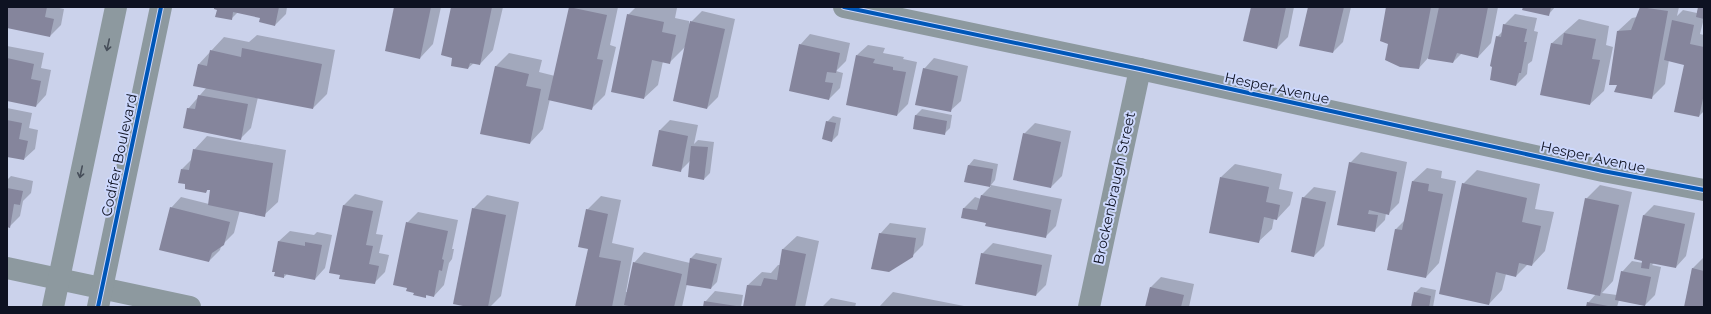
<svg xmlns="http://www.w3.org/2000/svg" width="1711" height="314" font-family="Montserrat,sans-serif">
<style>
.shadow{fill:#0003}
.building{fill:#85859c}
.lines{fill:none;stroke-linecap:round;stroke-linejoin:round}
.minor{stroke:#8d999f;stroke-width:22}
.cycleway-casing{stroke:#cdd8fd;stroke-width:6}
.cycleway{stroke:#0057b8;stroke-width:4}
.oneway{stroke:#474f5a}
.labels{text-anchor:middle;stroke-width:4;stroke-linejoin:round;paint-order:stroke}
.street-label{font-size:14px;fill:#0e1222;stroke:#cdd8fd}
</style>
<rect width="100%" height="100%" fill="#cbd2eb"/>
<!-- shadow -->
<g class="shadow">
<polygon points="7,7 55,7 64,9 61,25 50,36 7,27"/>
<polygon points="215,7 287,7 286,14 275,25 261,17 238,12 231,19"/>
<polygon points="395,7 441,7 433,44 420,58"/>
<polygon points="452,7 503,7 493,50 480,64 474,63 468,68 454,57"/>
<polygon points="570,7 618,7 610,45 616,47 605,95 591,109 550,99 543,129 530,143 495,67 509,53 542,60 539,72 555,76"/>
<polygon points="636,7 677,8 675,18 689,21 689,24 702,11 735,19 718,97 707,108 685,47 670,62 663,61 658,85 644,98 628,15"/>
<polygon points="1252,7 1294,7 1288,37 1277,48"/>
<polygon points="1309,7 1351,7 1343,42 1333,52"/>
<polygon points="1387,7 1498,7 1491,43 1478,57 1462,53 1453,62 1428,58 1419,68 1389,43"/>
<polygon points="1524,7 1555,7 1549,14"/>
<polygon points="1641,7 1679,7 1677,16 1683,10 1697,13 1699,7 1704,7 1704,18 1700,34 1704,35 1704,111 1699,116 1685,64 1669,60 1665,84 1651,98 1618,84 1618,31 1632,18 1637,17"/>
<polygon points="1515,14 1537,18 1534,31 1538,32 1532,61 1528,64 1527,74 1516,85 1493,66 1497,37 1503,31 1504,25"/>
<polygon points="1579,19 1609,26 1606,45 1613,47 1604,91 1590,104 1551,44"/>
<polygon points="810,34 850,43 846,61 836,71 843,73 840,88 829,99 800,45"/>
<polygon points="257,35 335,50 327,94 313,108 258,97 251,128 240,139 188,109 207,87 198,65 224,37 249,42"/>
<polygon points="868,45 885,48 883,53 904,57 903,59 917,62 908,104 897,115 857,55"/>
<polygon points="7,46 44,53 41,68 51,70 46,95 36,106 7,100"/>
<polygon points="934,58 968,66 961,101 950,111 924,69"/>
<polygon points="7,108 32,113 29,128 38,130 35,149 24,159 7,156"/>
<polygon points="922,109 952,115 950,128 944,134 914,129 916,115"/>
<polygon points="833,116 841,118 838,135 832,141 827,122"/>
<polygon points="670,120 698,125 694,144 698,140 714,142 710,173 704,179 690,161 680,171 659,131"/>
<polygon points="1035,123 1071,131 1062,176 1051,187 1024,134"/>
<polygon points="207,136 286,150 278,202 264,215 240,210 234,233 221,246 220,250 209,261 171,208 181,197 209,204 211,189 208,189 206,192 182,169 192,159 194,150"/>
<polygon points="1361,152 1407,162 1399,203 1389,213 1386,213 1385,220 1374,231 1338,224 1350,163"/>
<polygon points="974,159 998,164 995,180 991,185 1062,199 1056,226 1045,237 963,217 964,208 975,197 981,199 981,196 991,186 965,182 969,165"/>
<polygon points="1235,164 1282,174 1279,189 1293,192 1290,205 1277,219 1274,218 1272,229 1258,242 1221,177"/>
<polygon points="1427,168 1442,171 1441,178 1456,181 1439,263 1426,277 1388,269 1396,229 1405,220 1413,181"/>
<polygon points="1477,170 1540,184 1535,209 1554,212 1545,251 1532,265 1528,264 1516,276 1506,274 1502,290 1489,304 1463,184"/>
<polygon points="11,176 33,181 31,193 23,201 20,216 9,227 7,226 7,180"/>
<polygon points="1600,185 1632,192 1613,281 1602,293 1617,295 1622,272 1632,261 1643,263 1644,215 1654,205 1695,213 1686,256 1676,267 1654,263 1652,265 1661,267 1655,295 1645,305 1619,300 1617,307 1587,307 1588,303 1596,294 1586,199"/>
<polygon points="1314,187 1336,191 1324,246 1314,256 1303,198"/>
<polygon points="355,194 383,201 376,234 383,235 379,253 389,255 385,272 374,283 330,272 344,205"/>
<polygon points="487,195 519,202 501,296 490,307 473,307 473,209"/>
<polygon points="601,196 621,200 612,243 634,248 626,292 627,292 634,263 644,252 690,263 691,258 696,253 722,258 717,282 711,288 687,284 682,307 638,307 628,305 627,307 576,307 589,248 587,210"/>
<polygon points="418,212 458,220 452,249 454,249 452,259 449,263 444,285 434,296 427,295 425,296 407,223"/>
<polygon points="890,223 926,228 923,245 912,256 880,234"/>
<polygon points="290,231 314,235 317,232 332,235 325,268 315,279 287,274 284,277 279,241"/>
<polygon points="797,236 819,241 805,307 744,307 748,285 762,272 771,273 778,265 780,265 783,249"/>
<polygon points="993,243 1052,255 1046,285 1036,295 982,254"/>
<polygon points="1703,258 1704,307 1685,307 1692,269"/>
<polygon points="1161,277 1194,284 1189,307 1146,307 1150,288"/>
<polygon points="1421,287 1436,290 1433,307 1412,307 1415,293"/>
<polygon points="715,291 743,295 741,307 704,307 705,302"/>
<polygon points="893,292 964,306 963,307 879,307"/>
<polygon points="831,298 856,303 855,307 822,307"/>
</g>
<!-- building -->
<g class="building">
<polygon points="7,7 47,7 45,17 54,19 50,37 7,28"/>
<polygon points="214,7 279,7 275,26 259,22 260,18 233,12 232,20 215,17 217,10 214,9"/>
<polygon points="394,7 431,7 420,59 385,51"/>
<polygon points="451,7 492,7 480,65 470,63 468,69 451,66 452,58 441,55"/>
<polygon points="569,7 607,15 597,59 603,60 592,110 548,100"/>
<polygon points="1251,7 1286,7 1277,49 1243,41"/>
<polygon points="1308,7 1344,7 1333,53 1299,46"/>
<polygon points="1386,7 1431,7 1419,69 1400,67 1385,60 1388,44 1380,41"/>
<polygon points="1439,7 1488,7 1478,58 1457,53 1453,63 1428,59"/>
<polygon points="1523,7 1551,7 1549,16 1522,10"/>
<polygon points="1640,7 1668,11 1652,99 1614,92 1617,85 1609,85 1617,31 1631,30"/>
<polygon points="1698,7 1704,7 1704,19 1696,17"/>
<polygon points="627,14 664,22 662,32 676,35 670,64 652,60 644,99 611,92"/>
<polygon points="1672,20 1694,25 1690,44 1704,47 1704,94 1699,117 1674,112 1684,65 1664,60"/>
<polygon points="690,21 725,29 707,109 673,101"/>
<polygon points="1503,24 1527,29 1524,42 1527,42 1521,73 1519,73 1516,86 1490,80 1492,67 1490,66 1496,36 1501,37"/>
<polygon points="1564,33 1596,39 1592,59 1600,60 1590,105 1540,95 1551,43 1562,45"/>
<polygon points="799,44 840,53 836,73 827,72 825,82 833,83 829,100 789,91"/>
<polygon points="242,48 322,64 313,109 193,86 198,64 207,66 210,50 241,57"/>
<polygon points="856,55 875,59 873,63 893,67 893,70 906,72 897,116 846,105"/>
<polygon points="7,58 34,64 31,79 41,81 36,107 7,101"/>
<polygon points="495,66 529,74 526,86 541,89 530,144 480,134"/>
<polygon points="923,68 958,76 951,112 915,105"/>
<polygon points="198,95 248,104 241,140 183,128 187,108 195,109"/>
<polygon points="915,115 947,121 945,135 913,129"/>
<polygon points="7,120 22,123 19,139 28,141 24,160 7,157"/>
<polygon points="826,121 836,123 832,142 822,139"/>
<polygon points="659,130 688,136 681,172 652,166"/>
<polygon points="1023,133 1061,142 1051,188 1013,180"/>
<polygon points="691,146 708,147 704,180 688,177"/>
<polygon points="193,149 273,163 265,217 208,205 210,190 207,190 206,193 185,189 185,184 178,183 181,169 189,170"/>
<polygon points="1349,162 1397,172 1389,215 1369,210 1368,214 1378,215 1375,232 1337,225"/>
<polygon points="968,165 993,169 990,187 964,182"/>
<polygon points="1220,177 1269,187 1266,202 1280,205 1277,220 1264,217 1259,243 1209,233"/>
<polygon points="1412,181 1429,184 1428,191 1443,194 1426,278 1387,270 1395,229 1402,230"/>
<polygon points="1462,183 1527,198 1522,222 1541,226 1532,266 1519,263 1516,277 1496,272 1489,305 1439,294"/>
<polygon points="7,188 23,191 20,205 14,204 10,228 7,227"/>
<polygon points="981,195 1051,210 1046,238 985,226 986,223 961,218 963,208 977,210"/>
<polygon points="1302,197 1326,202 1314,257 1291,252"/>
<polygon points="1585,198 1619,205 1600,296 1567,289"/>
<polygon points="343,205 373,211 366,245 373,246 369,264 379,266 375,284 339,279 340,275 329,273"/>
<polygon points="170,207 230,222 224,245 212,253 209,262 159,250"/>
<polygon points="472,208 506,215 488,307 468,307 453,304"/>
<polygon points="586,209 608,214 599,257 621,261 612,307 575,307 588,249 578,247"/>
<polygon points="1643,215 1685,224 1676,268 1650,263 1649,269 1641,268 1642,261 1634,259"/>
<polygon points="406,222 448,231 442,259 444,260 442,271 439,270 434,297 426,295 426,298 413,295 414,293 406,291 407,288 393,285"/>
<polygon points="879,233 916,238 913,257 889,272 871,269"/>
<polygon points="278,241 305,246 305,242 322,245 315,280 284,274 284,278 274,276 275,272 272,272"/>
<polygon points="782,249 806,254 795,307 743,307 747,285 761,286 764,278 777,280"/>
<polygon points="981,253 1042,265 1036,296 975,284"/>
<polygon points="690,258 717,264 711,289 686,285"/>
<polygon points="633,262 682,274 674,307 633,307 624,305"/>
<polygon points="1692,268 1704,271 1704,307 1684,307"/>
<polygon points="1621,271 1651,277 1645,306 1615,300"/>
<polygon points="1150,287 1184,295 1181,307 1145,307"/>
<polygon points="1414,292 1431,296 1429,307 1411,307"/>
<polygon points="704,301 736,306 736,307 703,307"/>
<polygon points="1587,302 1608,306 1608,307 1586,307"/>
</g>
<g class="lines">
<!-- minor -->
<g class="minor">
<polyline points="844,7 1140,69 1603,171 1704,190"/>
<polyline points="7,268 190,307"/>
<polyline points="53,307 116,7"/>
<polyline points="98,307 161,7"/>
<polyline points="1089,307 1140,69"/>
</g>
<defs>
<g id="cycleway">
<polyline points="844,7 1140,69 1603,171 1704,190"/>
<polyline points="98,307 161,7"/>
</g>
</defs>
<!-- cycleway casing -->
<use href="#cycleway" class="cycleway-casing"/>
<!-- cycleway -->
<use href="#cycleway" class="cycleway"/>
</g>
<!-- one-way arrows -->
<defs><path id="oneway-shaft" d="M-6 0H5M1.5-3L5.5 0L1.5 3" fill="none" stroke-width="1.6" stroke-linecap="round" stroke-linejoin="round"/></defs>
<g class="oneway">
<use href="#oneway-shaft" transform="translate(108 45) rotate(102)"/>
<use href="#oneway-shaft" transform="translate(81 172) rotate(102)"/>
</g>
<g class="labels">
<!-- street labels -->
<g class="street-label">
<text transform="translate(1277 88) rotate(12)" y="5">Hesper Avenue</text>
<text transform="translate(119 155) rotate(-78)" y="5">Codifer Boulevard</text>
<text transform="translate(1593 157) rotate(12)" y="5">Hesper Avenue</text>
<text transform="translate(1114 188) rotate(-78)" y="5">Brockenbraugh Street</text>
</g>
</g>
<!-- border -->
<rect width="1711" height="314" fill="none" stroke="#0e1222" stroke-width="16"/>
</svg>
